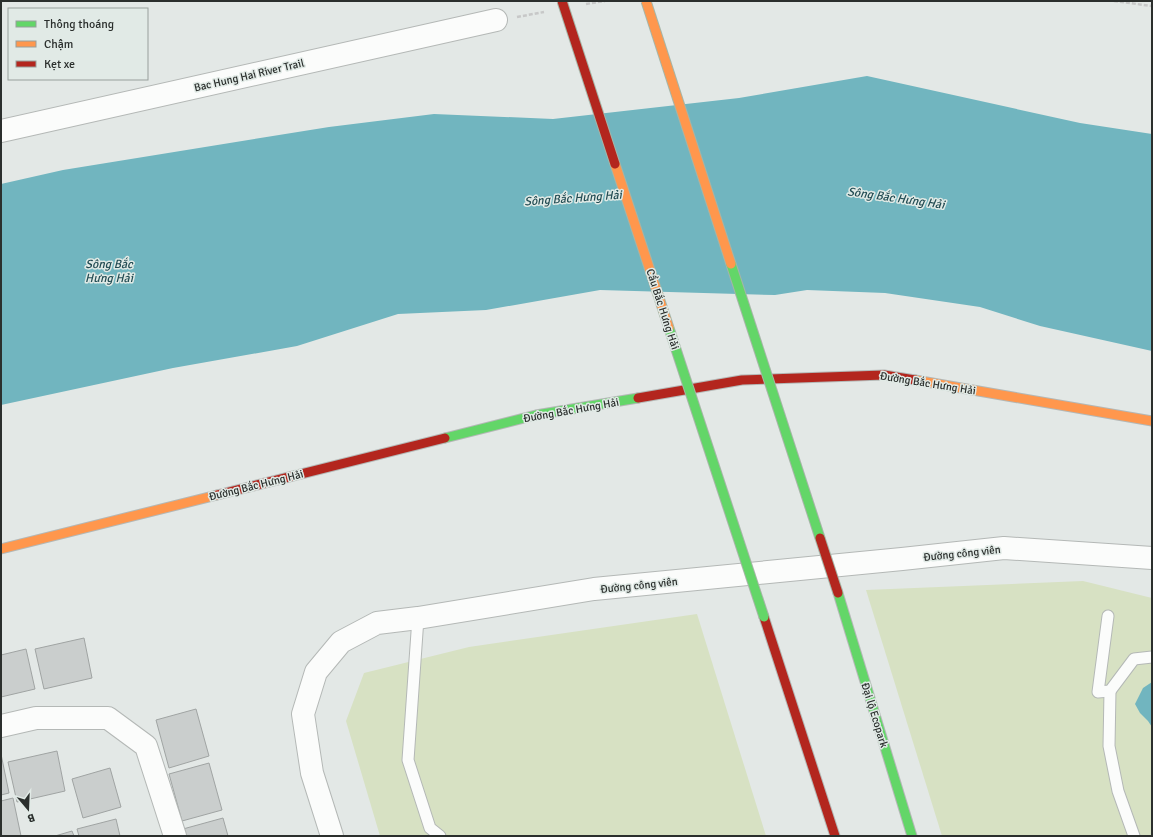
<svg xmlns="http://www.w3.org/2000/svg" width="1153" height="837" font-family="Signika,sans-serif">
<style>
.green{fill:#d7e1c3}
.water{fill:#71b5bf}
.building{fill:#cacecd;stroke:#a0a4a3}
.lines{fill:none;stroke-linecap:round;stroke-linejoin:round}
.lane-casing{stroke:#b4b8b6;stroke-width:13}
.street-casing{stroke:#b4b8b6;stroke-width:24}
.fast-casing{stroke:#b4b8b6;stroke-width:11}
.slow-casing{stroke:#b4b8b6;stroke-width:11}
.jam-casing{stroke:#b4b8b6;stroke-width:11}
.path{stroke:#c7c8c8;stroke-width:2.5;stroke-dasharray:4 2;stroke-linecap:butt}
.lane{stroke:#fbfcfb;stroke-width:11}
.street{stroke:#fbfcfb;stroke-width:22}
.fast{stroke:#63d668;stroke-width:9}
.slow{stroke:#ff974d;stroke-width:9}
.jam{stroke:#b3261e;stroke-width:9}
.fast-bridge-casing{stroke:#a6b5a7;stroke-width:11;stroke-linecap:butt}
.slow-bridge-casing{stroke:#a6b5a7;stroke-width:11;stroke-linecap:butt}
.jam-bridge-casing{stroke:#a6b5a7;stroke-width:11;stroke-linecap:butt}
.fast-bridge{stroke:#63d668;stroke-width:9}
.slow-bridge{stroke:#ff974d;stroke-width:9}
.jam-bridge{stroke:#b3261e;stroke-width:9}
.labels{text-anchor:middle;stroke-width:3;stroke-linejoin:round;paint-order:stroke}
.street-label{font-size:11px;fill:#2b2f2d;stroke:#e1eae6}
.water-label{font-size:12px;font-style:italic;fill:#224c53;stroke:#e1eae6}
</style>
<rect width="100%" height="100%" fill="#e3e8e6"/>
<!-- green -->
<g class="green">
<polygon points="1083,581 1152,598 1152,836 942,836 866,590"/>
<polygon points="697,614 766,836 380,836 346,721 364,673 469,647"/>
</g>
<!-- water -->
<g class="water">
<polygon points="867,76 1080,123 1152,134 1152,351 1040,326 980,307 885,293 807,290 775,295 600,290 486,310 398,314 297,346 173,368 1,405 1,184 63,170 329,127 434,114 553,119 739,98"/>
<polygon points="1152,682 1152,727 1148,721 1140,713 1135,704 1143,688"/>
</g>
<!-- building -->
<g class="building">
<polygon points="84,638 92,678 44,689 35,649"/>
<polygon points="26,649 35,689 1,697 1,655"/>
<polygon points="196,709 209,756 169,768 156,720"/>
<polygon points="57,751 65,791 17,802 8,762"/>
<polygon points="1,754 9,793 1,795"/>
<polygon points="209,763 222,810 182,821 169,774"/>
<polygon points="110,768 121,807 83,818 72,779"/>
<polygon points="13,798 21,836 1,836 1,801"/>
<polygon points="223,818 228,836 185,836 183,829"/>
<polygon points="116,819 120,836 79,836 77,829"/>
<polygon points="72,831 74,836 55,836"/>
</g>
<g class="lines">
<defs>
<g id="lane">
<polyline points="1108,616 1098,692 1110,691 1134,659 1152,657"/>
<polyline points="418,618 408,760 430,828 440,836"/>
<polyline points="1110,691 1109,746 1118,791 1134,836"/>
</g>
<g id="street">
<polyline points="1,131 496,20"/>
<polyline points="1,726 36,718 108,718 146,746 175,836"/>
<polyline points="332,836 312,773 303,714 316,672 341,642 377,623 418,618 594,589 902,559 1004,548 1152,558"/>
</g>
<g id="fast">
<polyline points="445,438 536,415 638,398"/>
<polyline points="838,593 912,836"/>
</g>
<g id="slow">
<polyline points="915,380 1152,421"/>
<polyline points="1,549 217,495"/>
</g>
<g id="jam">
<polyline points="638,398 742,380 884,375 915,380"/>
<polyline points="217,495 445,438"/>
<polyline points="764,617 835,836"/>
</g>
</defs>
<!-- lane casing -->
<use href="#lane" class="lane-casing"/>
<!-- street casing -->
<use href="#street" class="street-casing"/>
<!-- fast casing -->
<use href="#fast" class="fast-casing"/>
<!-- slow casing -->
<use href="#slow" class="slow-casing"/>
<!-- jam casing -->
<use href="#jam" class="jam-casing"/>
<!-- path -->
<g class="path">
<polyline points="1114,1 1152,6"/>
<polyline points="586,4 605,1"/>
<polyline points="517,17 544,12"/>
</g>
<!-- lane -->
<use href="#lane" class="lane"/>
<!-- street -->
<use href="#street" class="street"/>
<!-- fast -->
<use href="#fast" class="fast"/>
<!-- slow -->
<use href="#slow" class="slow"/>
<!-- jam -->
<use href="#jam" class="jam"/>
<defs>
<g id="fast-bridge">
<polyline points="731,264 820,538"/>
<polyline points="669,328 764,617"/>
</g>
<g id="slow-bridge">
<polyline points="646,1 731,264"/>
<polyline points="615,164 669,328"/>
</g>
<g id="jam-bridge">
<polyline points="562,1 615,164"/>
<polyline points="820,538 838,593"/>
</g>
</defs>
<!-- fast-bridge casing -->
<use href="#fast-bridge" class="fast-bridge-casing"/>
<!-- slow-bridge casing -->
<use href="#slow-bridge" class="slow-bridge-casing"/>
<!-- jam-bridge casing -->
<use href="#jam-bridge" class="jam-bridge-casing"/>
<!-- fast-bridge -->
<use href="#fast-bridge" class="fast-bridge"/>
<!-- slow-bridge -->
<use href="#slow-bridge" class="slow-bridge"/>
<!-- jam-bridge -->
<use href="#jam-bridge" class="jam-bridge"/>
</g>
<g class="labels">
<!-- street labels -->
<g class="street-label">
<text transform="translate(249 75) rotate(-13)" y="4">Bac Hung Hai River Trail</text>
<text transform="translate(663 309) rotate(72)" y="4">Cầu Bắc Hưng Hải</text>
<text transform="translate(928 383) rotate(9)" y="4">Đường Bắc Hưng Hải</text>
<text transform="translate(571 410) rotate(-10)" y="4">Đường Bắc Hưng Hải</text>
<text transform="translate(256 485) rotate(-14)" y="4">Đường Bắc Hưng Hải</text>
<text transform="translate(962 553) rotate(-6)" y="4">Đường công viên</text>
<text transform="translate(639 585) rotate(-6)" y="4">Đường công viên</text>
<text transform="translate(875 715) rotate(73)" y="4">Đại lộ Ecopark</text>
</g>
<!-- water labels -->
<g class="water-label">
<text transform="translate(573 198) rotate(-4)" y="4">Sông Bắc Hưng Hải</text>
<text transform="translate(896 198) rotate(8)" y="4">Sông Bắc Hưng Hải</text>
<text x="109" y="268">Sông Bắc<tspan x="109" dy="14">Hưng Hải</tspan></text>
</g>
</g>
<!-- border -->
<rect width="1153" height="837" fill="none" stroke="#2b2f2d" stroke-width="4"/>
<!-- legend -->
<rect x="8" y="8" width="140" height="72" fill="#e1eae6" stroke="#989f9c"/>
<rect x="16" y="21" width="20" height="6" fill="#63d668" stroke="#989f9c"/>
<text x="44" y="28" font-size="12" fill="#2b2f2d">Thông thoáng</text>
<rect x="16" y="41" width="20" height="6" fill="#ff974d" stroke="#989f9c"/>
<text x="44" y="48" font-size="12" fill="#2b2f2d">Chậm</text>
<rect x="16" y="61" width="20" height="6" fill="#b3261e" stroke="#989f9c"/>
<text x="44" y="68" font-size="12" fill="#2b2f2d">Kẹt xe</text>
<!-- north arrow -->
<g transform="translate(28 809) rotate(161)" stroke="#e1eae6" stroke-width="3" paint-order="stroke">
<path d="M0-3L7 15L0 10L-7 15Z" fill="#2b2f2d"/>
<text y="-6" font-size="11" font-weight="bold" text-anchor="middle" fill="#2b2f2d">B</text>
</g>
</svg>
